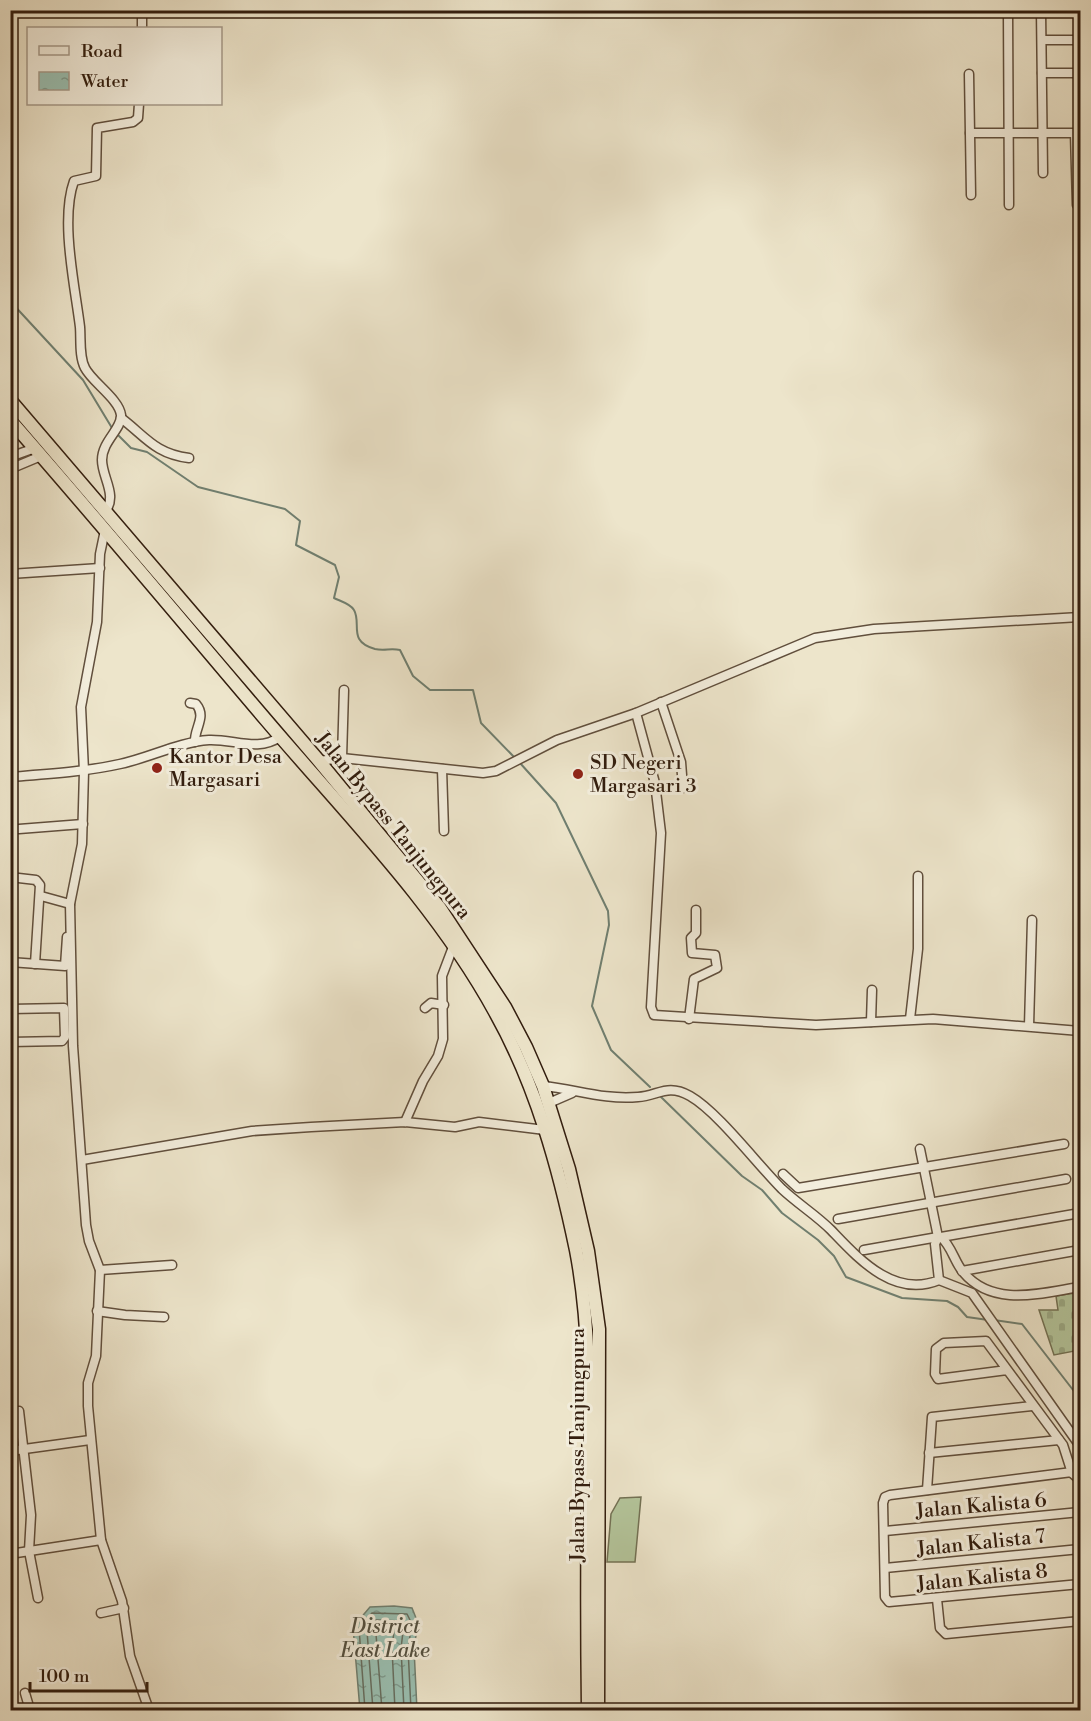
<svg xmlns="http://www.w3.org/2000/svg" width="1091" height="1721" font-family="'Libre Bodoni',serif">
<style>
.green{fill:#b4c59b;stroke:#737154;stroke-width:1.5}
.cemetery{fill:url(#cemetery-stones);stroke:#737154;stroke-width:1.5}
.water{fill:url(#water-ripples);stroke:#707f70;stroke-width:1.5}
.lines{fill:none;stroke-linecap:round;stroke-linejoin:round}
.shore{stroke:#666e60;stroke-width:1.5}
.stream{stroke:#707f70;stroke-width:2}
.minor-casing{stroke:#614f3d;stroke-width:11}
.highway-casing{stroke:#321d0e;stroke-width:15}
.minor{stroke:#f3eedd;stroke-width:8}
.highway{stroke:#ede5cb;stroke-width:12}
.poi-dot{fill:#8f2418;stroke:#f3eedd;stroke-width:2}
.labels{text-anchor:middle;stroke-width:6;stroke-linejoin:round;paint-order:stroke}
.poi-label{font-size:20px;fill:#321d0e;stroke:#f3eedd;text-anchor:start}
.street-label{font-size:20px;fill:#321d0e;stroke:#f3eedd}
.water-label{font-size:21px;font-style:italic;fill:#514e3f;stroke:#f3eedd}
</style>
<defs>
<pattern id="cemetery-stones" width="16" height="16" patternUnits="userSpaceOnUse" patternTransform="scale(1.5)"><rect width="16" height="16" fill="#b4c59b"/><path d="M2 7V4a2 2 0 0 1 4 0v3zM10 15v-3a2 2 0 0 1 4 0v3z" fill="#9ba984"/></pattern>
<pattern id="water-ripples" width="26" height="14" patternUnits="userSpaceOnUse" patternTransform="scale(1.5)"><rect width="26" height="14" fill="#9ac0b2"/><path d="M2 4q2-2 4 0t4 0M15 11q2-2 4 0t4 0" fill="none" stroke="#7e9b8f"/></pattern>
</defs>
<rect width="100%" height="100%" fill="#ede5cb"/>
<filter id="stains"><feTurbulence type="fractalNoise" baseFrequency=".00333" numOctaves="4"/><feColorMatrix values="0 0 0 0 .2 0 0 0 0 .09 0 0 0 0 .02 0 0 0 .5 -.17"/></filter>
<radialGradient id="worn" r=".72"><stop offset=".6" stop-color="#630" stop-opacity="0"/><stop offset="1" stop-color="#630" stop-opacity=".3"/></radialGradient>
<!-- green -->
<polygon class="green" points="641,1497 635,1562 607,1562 611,1514 620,1498"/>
<!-- cemetery -->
<polygon class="cemetery" points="1080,1292 1080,1350 1054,1355 1039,1310 1058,1310 1056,1296"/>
<!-- water -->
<polygon class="water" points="394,1606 412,1608 418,1623 414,1648 417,1710 360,1710 353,1627 370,1607"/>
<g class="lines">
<!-- shore -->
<g class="shore">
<polyline points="365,1710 359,1628 372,1613 407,1614 412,1624 408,1648 411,1710"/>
<polyline points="373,1710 367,1631 376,1620 402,1621 404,1624 401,1648 404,1710"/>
<polyline points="382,1710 376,1634 380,1629 391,1628 394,1631 392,1648 395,1710"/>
</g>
<!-- stream -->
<g class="stream">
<polyline points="10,301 83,380 112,428"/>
<path d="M 116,433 L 131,448 L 147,452 L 198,487 L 285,509 L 300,521 L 296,545 L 335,565 L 339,577 L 334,598 C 340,601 351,604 354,610 C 362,624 347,641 375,649 C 384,651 391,648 400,650 L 413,676 L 430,690 L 473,690 L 481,723 L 516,759"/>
<polyline points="520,763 556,803 608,911 609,925 592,1006 611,1050 650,1087"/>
<polyline points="660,1096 742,1176 762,1190 782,1213 818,1240 834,1256 846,1277 902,1298 947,1301 958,1307 967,1317 988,1320"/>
<polyline points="994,1320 1022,1324 1080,1399"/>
</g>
<defs>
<g id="minor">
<polyline points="1008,10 1009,205"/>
<polyline points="1041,10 1043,173"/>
<polyline points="142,28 142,10"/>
<polyline points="1042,40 1080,40"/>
<polyline points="1042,73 1080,73"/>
<polyline points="969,74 971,195"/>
<polyline points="970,133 1080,133"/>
<polyline points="1075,133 1077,205"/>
<path d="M 121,418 C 145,436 155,454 189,458"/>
<polyline points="10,457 35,448"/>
<polyline points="10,469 41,456"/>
<path d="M 105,512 C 118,495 102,478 102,460 C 102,441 122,429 121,415 C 119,399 92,382 85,368 C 79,357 81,339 80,327 C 75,286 60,220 74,181 L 96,176 L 97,128 L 133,122 L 138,118 L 139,104"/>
<polyline points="105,530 100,554 97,622 81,707 84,771 82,844 70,904 73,1046 86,1225 89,1241 100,1270 96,1356 88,1383 88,1406 101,1540 122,1601 130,1656 149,1710"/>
<polyline points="10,574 100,568"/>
<polyline points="661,702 681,762 683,788"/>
<path d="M 190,703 L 196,704 C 207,717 194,728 195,742"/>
<polyline points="636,713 655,783 661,833 651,1007 654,1015 816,1025 933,1019 1080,1031"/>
<polyline points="10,757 11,749"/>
<polyline points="342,758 344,690"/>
<polyline points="10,760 12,777"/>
<polyline points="319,761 342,758 483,773 496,771 557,740 636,713 815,638 874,629 1080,617"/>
<polyline points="442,769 444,831"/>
<path d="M 10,777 C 47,774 84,772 120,764 C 149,758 179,742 209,740 C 234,739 258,752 280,737"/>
<polyline points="19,829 83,824"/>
<polyline points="10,877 36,880 40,885 35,964"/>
<polyline points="41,896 70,904"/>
<polyline points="10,962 65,966 67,937"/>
<polyline points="425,1008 431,1003 444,1005"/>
<polyline points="10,1009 64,1008 65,1037 62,1041 10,1042"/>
<polyline points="689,1019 694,979 717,968 715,955 692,953 691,938 696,933 696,910"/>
<polyline points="910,1019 918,949 918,876"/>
<polyline points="871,1022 872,990"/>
<polyline points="1029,1026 1032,920"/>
<path d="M 543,1086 C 575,1089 603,1100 638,1097 C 658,1096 667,1083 690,1096 C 718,1112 757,1164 782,1189 C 798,1204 816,1215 831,1230 C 858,1258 894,1299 939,1280 L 935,1244 L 938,1237 L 941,1237 C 952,1247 954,1261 963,1272 C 993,1308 1041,1293 1080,1287"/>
<polyline points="549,1103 572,1093"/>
<polyline points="405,1122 423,1081 438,1056 443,1039 442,976 453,947"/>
<polyline points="82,1160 252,1131 311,1127 405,1122 455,1127 479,1122 545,1130"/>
<polyline points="783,1174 798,1188 1064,1144"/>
<polyline points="838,1219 1066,1179"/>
<polyline points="941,1237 1080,1213"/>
<polyline points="864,1250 938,1237 920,1149"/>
<polyline points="100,1270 172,1265"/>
<polyline points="962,1271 1080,1250"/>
<polyline points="939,1280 972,1293 1080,1446"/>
<polyline points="97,1311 125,1315 164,1317"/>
<polyline points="1007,1370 938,1379 935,1374 936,1349 944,1343 986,1341 1063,1445 1072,1473 1080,1480"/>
<polyline points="19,1411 31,1515 29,1551 38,1598"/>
<polyline points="10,1451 90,1440"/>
<polyline points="929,1453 1059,1440"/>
<polyline points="1080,1471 890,1495 885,1497 883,1503 885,1597 889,1602 1080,1584"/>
<polyline points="1072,1473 1080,1462"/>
<polyline points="927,1490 932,1417 1032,1406"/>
<polyline points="885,1531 1080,1512"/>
<polyline points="10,1554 101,1540"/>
<polyline points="885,1568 1080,1549"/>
<polyline points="937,1599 940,1628 946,1634 1080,1621"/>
<polyline points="101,1613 124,1608"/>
<polyline points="25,1693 30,1710"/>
</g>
<g id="highway">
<polyline points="10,400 319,761 440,908 505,1007 526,1047 543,1086 569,1169 588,1251 599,1329 598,1710"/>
<path d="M 10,420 C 97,519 181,620 266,720 C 345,813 436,904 495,1012 C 536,1085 559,1168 576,1250 C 591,1328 589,1409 588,1487 C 587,1562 587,1636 588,1710"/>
</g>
</defs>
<!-- minor casing -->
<use href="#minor" class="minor-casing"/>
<!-- highway casing -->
<use href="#highway" class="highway-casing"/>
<!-- minor -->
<use href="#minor" class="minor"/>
<!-- highway -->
<use href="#highway" class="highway"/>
</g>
<!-- markers -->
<g class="poi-dot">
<circle cx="157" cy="768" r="6"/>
<circle cx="578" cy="774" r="6"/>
</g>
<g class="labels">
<!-- poi labels -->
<g class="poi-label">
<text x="169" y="763">Kantor Desa<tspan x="169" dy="23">Margasari</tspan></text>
<text x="590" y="769">SD Negeri<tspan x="590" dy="23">Margasari 3</tspan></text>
</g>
<!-- street labels -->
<g class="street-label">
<text transform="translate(394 825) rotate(51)" y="7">Jalan Bypass Tanjungpura</text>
<text transform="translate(577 1445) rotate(-90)" y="7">Jalan Bypass Tanjungpura</text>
<text transform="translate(981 1505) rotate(-5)" y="7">Jalan Kalista 6</text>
<text transform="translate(981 1542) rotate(-6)" y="7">Jalan Kalista 7</text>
<text transform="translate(982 1577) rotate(-6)" y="7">Jalan Kalista 8</text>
</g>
<!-- water labels -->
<g class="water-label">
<text x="385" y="1633">District<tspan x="385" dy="24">East Lake</tspan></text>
</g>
</g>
<!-- margin -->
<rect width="1091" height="1721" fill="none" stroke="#ede5cb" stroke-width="36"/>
<rect x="12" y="12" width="1067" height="1697" fill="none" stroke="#321d0e" stroke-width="3"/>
<rect x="18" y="18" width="1055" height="1685" fill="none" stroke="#321d0e" stroke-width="1.5"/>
<!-- legend -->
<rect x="27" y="27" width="195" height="78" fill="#f3eedd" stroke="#a69a8a" stroke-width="1.5"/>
<rect x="39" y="46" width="30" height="9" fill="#f3eedd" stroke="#a69a8a" stroke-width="1.5"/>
<text x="81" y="57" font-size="18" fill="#321d0e">Road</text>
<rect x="39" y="72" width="30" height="18" fill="url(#water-ripples)" stroke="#a69a8a" stroke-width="1.5"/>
<text x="81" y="87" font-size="18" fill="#321d0e">Water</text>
<!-- scale -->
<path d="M30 1682v9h117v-9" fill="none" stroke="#321d0e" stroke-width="3"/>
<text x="39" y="1682" font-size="18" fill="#321d0e" stroke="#f3eedd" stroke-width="4.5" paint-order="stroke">100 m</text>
<rect width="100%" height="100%" filter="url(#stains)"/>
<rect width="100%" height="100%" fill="url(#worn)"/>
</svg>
